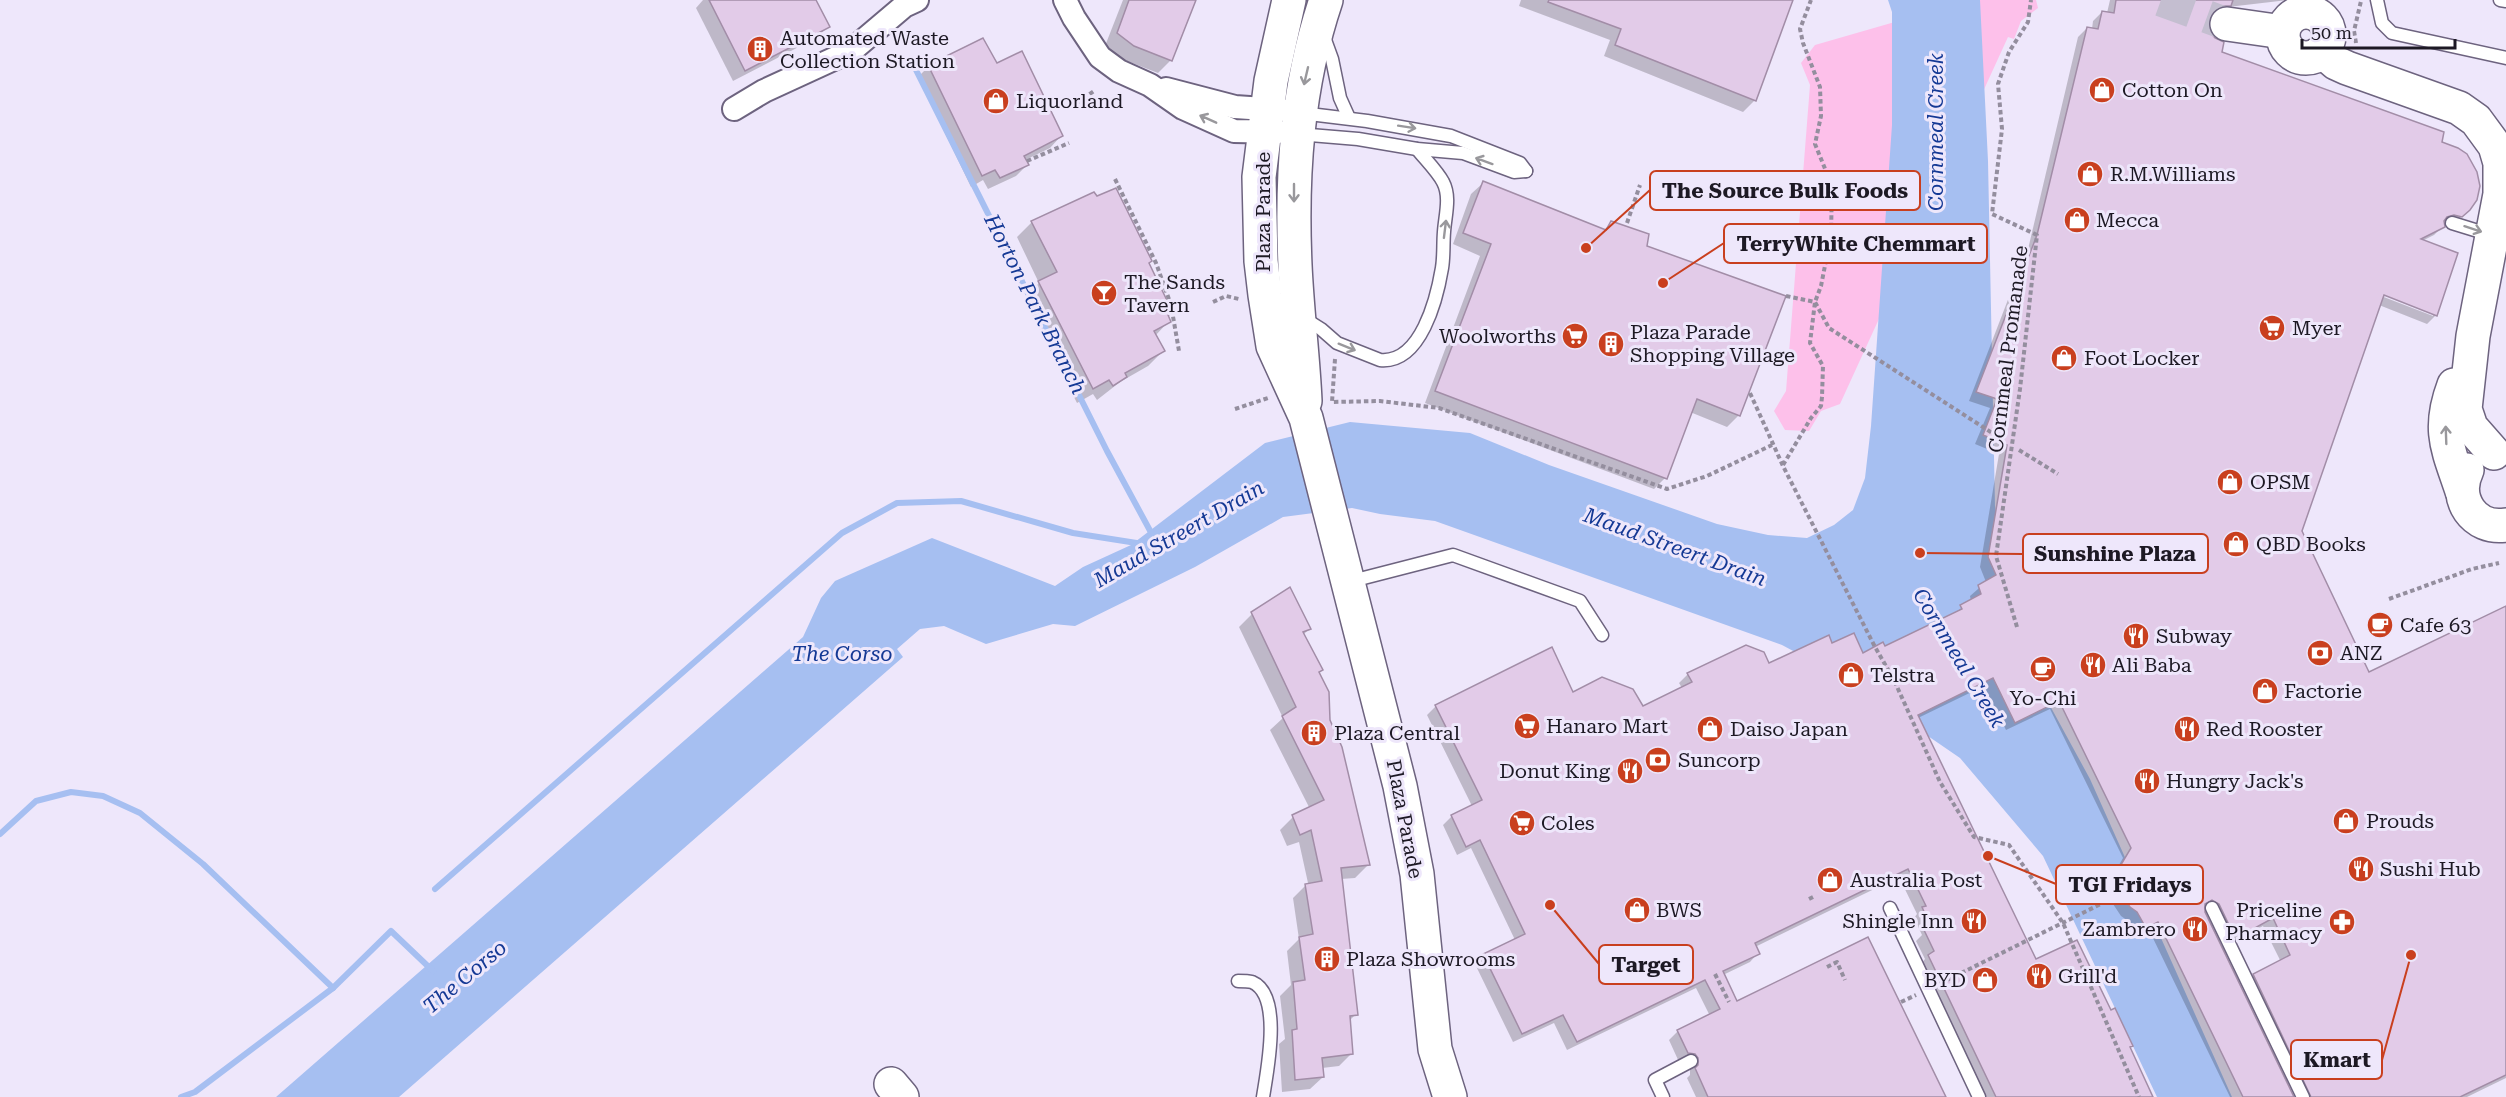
<svg xmlns="http://www.w3.org/2000/svg" width="2506" height="1097" font-family="'Roboto Serif',serif">
<style>
.green{fill:#fdc0ea}
.water{fill:#a6bff1}
.shadow{fill:#0003;fill-rule:evenodd}
.lines{fill:none;stroke-linecap:round;stroke-linejoin:round}
.stream{stroke:#a6bff1;stroke-width:6}
.building{fill:#e2cbe8;stroke:#a28da7;stroke-width:1.5}
.secondary-tunnel{stroke:#c4bed0;stroke-width:33;stroke-dasharray:33 16;stroke-linecap:butt}
.lane-casing{stroke:#6d637f;stroke-width:15}
.street-casing{stroke:#6d637f;stroke-width:26}
.secondary-casing{stroke:#6d637f;stroke-width:36}
.path{stroke:#948e9e;stroke-width:4;stroke-dasharray:4.5 3;stroke-linecap:butt}
.lane{stroke:#fff;stroke-width:12}
.street{stroke:#fff;stroke-width:22}
.secondary{stroke:#fff;stroke-width:33}
.path-bridge{stroke:#948e9e;stroke-width:4;stroke-dasharray:4.5 3;stroke-linecap:butt}
.oneway{stroke:#99989c}
.labels{text-anchor:middle;stroke-width:6;stroke-linejoin:round;paint-order:stroke}
.poi-label{font-size:20px;fill:#1d1924;stroke:#eee7fb;text-anchor:start}
.street-label{font-size:20px;fill:#1d1924;stroke:#eee7fb}
.water-label{font-size:21px;font-style:italic;fill:#153995;stroke:#eee7fb}
.leader{fill:none;stroke:#c93f1e;stroke-width:2}
.callout-dot{fill:#c93f1e;stroke:#eee7fb;stroke-width:2}
.callout{fill:#eee7fb;stroke:#c93f1e;stroke-width:2}
.callout-label{font-size:21px;text-anchor:middle;font-weight:bold;fill:#1d1924}
</style>
<rect width="100%" height="100%" fill="#eee7fb"/>
<!-- green -->
<polygon class="green" points="1971,0 2036,0 2038,8 2021,21 2014,39 2008,37 1840,404 1821,411 1809,431 1785,430 1774,411 1786,391 1810,85 1801,63 1815,45"/>
<!-- water -->
<polygon class="water" points="1888,0 1980,0 1988,161 1995,506 2012,627 2036,680 2090,779 2232,1097 2157,1097 2043,856 1960,758 1842,677 1782,645 1435,521 1380,514 1352,508 1283,517 1195,567 1075,626 1053,624 986,644 944,626 920,629 897,649 903,657 399,1097 276,1097 803,637 821,598 835,581 932,538 1055,586 1083,567 1131,545 1265,443 1350,422 1470,433 1549,465 1717,524 1768,535 1807,538 1834,525 1853,510 1865,478 1871,426 1892,125 1892,12"/>
<!-- shadow -->
<g class="shadow">
<polygon points="703,0 814,0 828,27 816,38 733,81 696,8"/>
<polygon points="1123,0 1194,0 1171,60 1158,73 1122,59 1105,46"/>
<polygon points="1521,0 1791,0 1755,100 1743,112 1604,56 1610,40 1519,6"/>
<path d="M 2110,0 L 2289,0 L 2228,7 L 2221,14 L 2209,15 L 2208,31 L 2220,53 L 2440,143 L 2469,209 L 2452,226 L 2443,223 L 2443,226 L 2434,235 L 2422,241 L 2436,315 L 2427,324 L 2379,305 L 2300,531 L 2369,674 L 2506,608 L 2506,1078 L 2467,1097 L 2299,1097 L 2245,984 L 2254,975 L 2281,962 L 2263,926 L 2234,942 L 2208,910 L 2203,908 L 2203,912 L 2292,1097 L 2230,1097 L 2149,930 L 2136,936 L 2128,921 L 2121,916 L 2113,904 L 2109,895 L 2111,879 L 2123,858 L 2050,709 L 2006,730 L 1984,686 L 1918,718 L 2035,961 L 2128,1048 L 2152,1097 L 1983,1097 L 1920,965 L 1925,959 L 1916,941 L 1922,935 L 1914,918 L 1917,914 L 1899,877 L 1755,947 L 1758,953 L 1750,962 L 1723,975 L 1736,1003 L 1944,1097 L 1696,1097 L 1687,1078 L 1690,1075 L 1690,1067 L 1679,1062 L 1669,1040 L 1678,1031 L 1710,1016 L 1696,988 L 1567,1050 L 1554,1023 L 1513,1042 L 1475,964 L 1484,955 L 1515,940 L 1471,848 L 1457,855 L 1443,825 L 1452,816 L 1472,806 L 1427,715 L 1436,706 L 1572,694 L 1642,708 L 1682,688 L 1679,683 L 1688,674 L 1768,665 L 1832,645 L 1862,655 L 1884,648 L 1952,615 L 1971,601 L 1970,596 L 1986,582 L 1980,567 L 1999,454 L 1975,444 L 1990,408 L 1969,401 L 2029,245 L 2078,37 L 2087,28 L 2092,29 L 2093,21 L 2102,12 L 2107,13 ZM 2377,291 L 2433,313 L 2433,316 L 2376,294 Z"/>
<polygon points="996,65 1061,136 1050,148 1025,160 1027,165 1016,176 988,189 983,180 971,187 918,77 929,66"/>
<polygon points="1483,183 1603,231 1611,223 1646,247 1739,415 1727,427 1690,412 1665,478 1654,489 1425,403 1480,256 1453,244 1471,194"/>
<polygon points="1032,222 1147,263 1171,312 1167,316 1169,321 1155,336 1163,351 1148,366 1120,382 1097,400 1093,394 1077,403 1024,298 1039,283 1017,237"/>
<polygon points="1252,614 1309,629 1303,635 1318,673 1368,865 1355,878 1341,879 1356,1014 1349,1021 1352,1053 1339,1066 1322,1068 1323,1077 1310,1089 1282,1092 1279,1044 1285,1039 1280,996 1291,985 1287,951 1299,939 1293,898 1308,883 1299,842 1287,846 1280,830 1293,817 1310,809 1270,730 1283,718 1239,627"/>
</g>
<g class="lines">
<!-- stream -->
<g class="stream">
<polyline points="912,62 1107,451 1154,538"/>
<polyline points="0,834 36,801 71,792 103,796 140,813 203,864 333,988 391,931 433,971"/>
<polyline points="435,889 842,533 897,503 961,501 1073,533 1143,544"/>
<polyline points="181,1097 195,1092 333,988"/>
</g>
</g>
<!-- building -->
<g class="building">
<polygon points="709,0 816,0 830,27 745,71"/>
<polygon points="1129,0 1196,0 1172,61 1134,46 1117,33"/>
<polygon points="1549,0 1793,0 1756,101 1615,45 1621,29 1548,2"/>
<polygon points="2116,0 2233,0 2231,6 2221,6 2213,12 2209,21 2210,32 2215,38 2224,42 2222,52 2444,132 2442,142 2458,148 2467,154 2477,172 2480,186 2477,200 2470,210 2462,217 2454,215 2447,217 2444,221 2445,227 2421,239 2458,253 2437,316 2384,295 2302,531 2369,672 2506,606 2506,1075 2460,1097 2311,1097 2253,974 2290,955 2273,918 2244,934 2231,929 2219,904 2212,900 2205,904 2205,912 2294,1097 2243,1097 2158,922 2146,928 2137,912 2130,907 2121,894 2117,885 2119,868 2131,848 2059,701 2015,723 1993,678 1918,715 2036,959 2077,940 2111,1010 2115,1008 2133,1046 2130,1047 2153,1097 1996,1097 1928,955 1934,951 1924,930 1931,928 1922,907 1926,906 1908,869 1755,943 1760,954 1723,971 1737,1001 1868,937 1946,1097 1708,1097 1695,1068 1698,1065 1698,1058 1695,1054 1688,1053 1677,1030 1720,1009 1705,980 1577,1042 1563,1015 1522,1034 1483,954 1525,934 1480,840 1466,847 1451,815 1482,800 1435,705 1552,647 1573,692 1602,677 1633,689 1643,706 1692,682 1687,673 1746,645 1764,652 1769,663 1829,635 1832,643 1854,633 1863,653 1883,642 1885,646 1962,609 1960,605 1981,594 1978,585 1996,575 1988,557 2007,445 1983,435 1997,399 1976,392 2037,235 2087,27 2098,29 2102,11 2114,13"/>
<polygon points="983,38 997,63 1022,51 1063,136 1024,156 1029,165 1000,178 995,170 982,176 928,65"/>
<polygon points="1483,181 1606,230 1611,221 1649,234 1647,246 1786,296 1740,416 1697,399 1667,479 1435,391 1491,244 1463,233"/>
<polygon points="1116,188 1152,261 1149,263 1173,313 1168,315 1171,322 1154,331 1165,351 1125,373 1127,377 1113,386 1109,380 1093,389 1038,281 1057,272 1031,221 1094,192 1097,196"/>
<polygon points="1290,587 1311,629 1303,632 1323,670 1319,672 1329,692 1330,720 1342,747 1370,865 1341,868 1358,1015 1350,1016 1353,1054 1322,1058 1324,1077 1295,1080 1292,1030 1297,1029 1293,982 1305,980 1299,937 1313,934 1305,884 1322,881 1311,830 1300,835 1292,815 1324,800 1282,716 1296,707 1251,612"/>
</g>
<g class="lines">
<!-- secondary-tunnel -->
<polyline class="secondary-tunnel" points="2161,0 2227,24"/>
<defs>
<g id="lane">
<polyline points="2377,0 2382,23 2392,33 2506,58"/>
<polyline points="2500,0 2506,1"/>
<polyline points="1324,37 1332,59 1340,98 1349,118"/>
<polyline points="1301,113 1367,121 1451,136 1520,163 1526,171"/>
<polyline points="1298,134 1358,139 1417,149 1463,153 1514,172 1526,171"/>
<polyline points="2452,223 2491,235"/>
<path d="M 1302,317 L 1321,329 L 1337,343 L 1380,360 C 1421,364 1437,298 1442,268 C 1444,256 1443,244 1444,232 C 1445,216 1451,197 1443,182 C 1438,172 1425,159 1417,149"/>
<polyline points="1348,582 1453,555 1580,601 1602,635"/>
<polyline points="1890,908 1979,1097"/>
<polyline points="2212,908 2303,1097"/>
<path d="M 1238,981 C 1241,981 1248,981 1252,982 C 1283,995 1267,1071 1263,1097"/>
<polyline points="1663,1097 1655,1080 1691,1061"/>
</g>
<g id="street">
<polyline points="1065,0 1074,18 1100,57 1119,71 1150,85 1183,108 1234,131 1279,132"/>
<polyline points="1166,89 1235,107 1281,110"/>
<polyline points="734,109 764,91 851,51 904,6 917,0"/>
</g>
<g id="secondary">
<polyline points="1289,0 1271,81 1259,177 1261,261 1265,295 1273,346 1306,418 1400,786 1417,874 1435,1049 1450,1097"/>
<circle cx="2306" cy="35" r="23"/>
<polyline points="2227,24 2283,32"/>
<polyline points="2322,51 2336,63 2347,68 2459,108 2476,120 2495,146 2500,163 2500,194 2473,336 2465,409 2471,427 2494,453"/>
<path d="M 2454,385 C 2437,430 2448,449 2462,491"/>
<path d="M 1305,401 C 1303,356 1297,311 1295,265 C 1291,175 1297,86 1326,0"/>
<path d="M 2467,470 C 2453,499 2474,530 2506,525"/>
<polyline points="891,1084 902,1097"/>
</g>
</defs>
<!-- lane casing -->
<use href="#lane" class="lane-casing"/>
<!-- street casing -->
<use href="#street" class="street-casing"/>
<!-- secondary casing -->
<use href="#secondary" class="secondary-casing"/>
<!-- path -->
<g class="path">
<polyline points="2356,43 2354,31 2361,1"/>
<polyline points="1071,107 1094,91"/>
<polyline points="1027,161 1069,143"/>
<polyline points="1115,179 1156,263 1171,305 1179,351"/>
<polyline points="1627,223 1640,185"/>
<polyline points="1786,296 1815,302 1829,328 2000,438"/>
<polyline points="1213,302 1226,296 1239,299"/>
<polyline points="1335,359 1332,402 1380,401 1439,408 1667,489 1707,476 1772,445"/>
<polyline points="1750,393 1783,466 1875,647 1894,680 1940,782 1974,837 2009,845 2063,923 2139,1097"/>
<polyline points="1235,409 1268,398"/>
<polyline points="2019,450 2058,474"/>
<polyline points="1783,465 1811,418 1821,406 1822,397 1823,366 1810,343 1815,302 1821,286 1831,235 1832,186 1815,144 1821,116 1820,87 1803,43 1800,29 1811,0"/>
<polyline points="2389,599 2472,569 2499,563"/>
<polyline points="1809,899 1815,896"/>
<polyline points="1827,967 1837,962 1845,980"/>
<polyline points="1715,974 1729,1002"/>
<polyline points="1941,983 2121,894"/>
<polyline points="1901,1002 1916,995"/>
</g>
<!-- lane -->
<use href="#lane" class="lane"/>
<!-- street -->
<use href="#street" class="street"/>
<!-- secondary -->
<use href="#secondary" class="secondary"/>
<!-- path-bridge -->
<polyline class="path-bridge" points="2017,627 1996,556 2020,389 2037,235 1992,214 2002,129 1998,84 2009,52 2028,22 2031,0"/>
</g>
<!-- one-way arrows -->
<defs><path id="oneway-shaft" d="M-6 0H5M1.5-3L5.5 0L1.5 3" fill="none" stroke-width="1.6" stroke-linecap="round" stroke-linejoin="round" transform="scale(1.5)"/></defs>
<g class="oneway">
<use href="#oneway-shaft" transform="translate(1306 76) rotate(103)"/>
<use href="#oneway-shaft" transform="translate(1208 119) rotate(-156)"/>
<use href="#oneway-shaft" transform="translate(1407 127) rotate(9)"/>
<use href="#oneway-shaft" transform="translate(1484 161) rotate(-160)"/>
<use href="#oneway-shaft" transform="translate(1294 193) rotate(90)"/>
<use href="#oneway-shaft" transform="translate(1445 229) rotate(-83)"/>
<use href="#oneway-shaft" transform="translate(2473 229) rotate(18)"/>
<use href="#oneway-shaft" transform="translate(1347 347) rotate(22)"/>
<use href="#oneway-shaft" transform="translate(2446 435) rotate(-92)"/>
</g>
<!-- icons -->
<defs>
<symbol id="building-disc" viewBox="-11 -11 22 22"><circle r="9.5" fill="#c93f1e" stroke="#eee7fb"/><path d="M-4-6H4V6H1V3H-1V6H-4ZM-2.5-4.3h1.7v1.8h-1.7ZM.8-4.3h1.7v1.8H.8ZM-2.5-1h1.7V.8h-1.7ZM.8-1h1.7V.8H.8Z" fill="#fff"/></symbol>
<symbol id="shop-disc" viewBox="-11 -11 22 22"><circle r="9.5" fill="#c93f1e" stroke="#eee7fb"/><path d="M-5-2.5h2.3a2.7 3.5 0 0 1 5.4 0H5L5.5 6h-11ZM-1.5-2.5h3a1.5 2.3 0 0 0-3 0Z" fill="#fff"/></symbol>
<symbol id="bar-disc" viewBox="-11 -11 22 22"><circle r="9.5" fill="#c93f1e" stroke="#eee7fb"/><path d="M-6-5H6L.8 .8V4.5H3.5V6h-7V4.5H-.8V.8Z" fill="#fff"/></symbol>
<symbol id="supermarket-disc" viewBox="-11 -11 22 22"><circle r="9.5" fill="#c93f1e" stroke="#eee7fb"/><path d="M-6-5.5h2.5l.6 2H6L4.5 2H-2.5L-4.4-4H-6ZM-1.5 3.2a1.3 1.3 0 1 0 .1 0ZM3 3.2a1.3 1.3 0 1 0 .1 0Z" fill="#fff"/></symbol>
<symbol id="cafe-disc" viewBox="-11 -11 22 22"><circle r="9.5" fill="#c93f1e" stroke="#eee7fb"/><path d="M-5.5-4.5H6V0H3Q3 3.5 0 3.5H-2.5Q-5.5 3.5-5.5 0ZM3-3.2v2h1.7v-2ZM-6 4.5H4V6H-6Z" fill="#fff"/></symbol>
<symbol id="restaurant-disc" viewBox="-11 -11 22 22"><circle r="9.5" fill="#c93f1e" stroke="#eee7fb"/><path d="M-5-6h1v4h1v-4h1v4h1v-4h1v5L-1.5 .5V6h-2V.5L-5-1ZM5-6V6H3V1.5H1.5Q1.5-4 5-6Z" fill="#fff"/></symbol>
<symbol id="bank-disc" viewBox="-11 -11 22 22"><circle r="9.5" fill="#c93f1e" stroke="#eee7fb"/><path d="M-6-4H6V4H-6ZM0-2.3a2.3 2.3 0 1 0 0 4.6a2.3 2.3 0 1 0 0-4.6Z" fill="#fff"/></symbol>
<symbol id="pharmacy-disc" viewBox="-11 -11 22 22"><circle r="9.5" fill="#c93f1e" stroke="#eee7fb"/><path d="M-2-6h4v4h4v4h-4v4h-4v-4h-4v-4h4Z" fill="#fff"/></symbol>
</defs>
<g fill-rule="evenodd">
<use href="#building-disc" x="745" y="34" width="30" height="30"/>
<use href="#shop-disc" x="2087" y="75" width="30" height="30"/>
<use href="#shop-disc" x="981" y="86" width="30" height="30"/>
<use href="#shop-disc" x="2075" y="159" width="30" height="30"/>
<use href="#shop-disc" x="2062" y="205" width="30" height="30"/>
<use href="#bar-disc" x="1089" y="278" width="30" height="30"/>
<use href="#supermarket-disc" x="2257" y="313" width="30" height="30"/>
<use href="#supermarket-disc" x="1560" y="321" width="30" height="30"/>
<use href="#building-disc" x="1596" y="329" width="30" height="30"/>
<use href="#shop-disc" x="2049" y="343" width="30" height="30"/>
<use href="#shop-disc" x="2215" y="467" width="30" height="30"/>
<use href="#shop-disc" x="2221" y="529" width="30" height="30"/>
<use href="#cafe-disc" x="2365" y="610" width="30" height="30"/>
<use href="#restaurant-disc" x="2121" y="621" width="30" height="30"/>
<use href="#bank-disc" x="2305" y="638" width="30" height="30"/>
<use href="#restaurant-disc" x="2078" y="650" width="30" height="30"/>
<use href="#cafe-disc" x="2028" y="654" width="30" height="30"/>
<use href="#shop-disc" x="1836" y="660" width="30" height="30"/>
<use href="#shop-disc" x="2250" y="676" width="30" height="30"/>
<use href="#supermarket-disc" x="1512" y="711" width="30" height="30"/>
<use href="#shop-disc" x="1695" y="714" width="30" height="30"/>
<use href="#restaurant-disc" x="2172" y="714" width="30" height="30"/>
<use href="#building-disc" x="1299" y="718" width="30" height="30"/>
<use href="#bank-disc" x="1643" y="745" width="30" height="30"/>
<use href="#restaurant-disc" x="1615" y="756" width="30" height="30"/>
<use href="#restaurant-disc" x="2132" y="766" width="30" height="30"/>
<use href="#shop-disc" x="2331" y="806" width="30" height="30"/>
<use href="#supermarket-disc" x="1507" y="808" width="30" height="30"/>
<use href="#restaurant-disc" x="2346" y="854" width="30" height="30"/>
<use href="#shop-disc" x="1815" y="865" width="30" height="30"/>
<use href="#shop-disc" x="1622" y="895" width="30" height="30"/>
<use href="#restaurant-disc" x="1959" y="906" width="30" height="30"/>
<use href="#pharmacy-disc" x="2327" y="907" width="30" height="30"/>
<use href="#restaurant-disc" x="2180" y="914" width="30" height="30"/>
<use href="#building-disc" x="1312" y="944" width="30" height="30"/>
<use href="#restaurant-disc" x="2024" y="961" width="30" height="30"/>
<use href="#shop-disc" x="1970" y="965" width="30" height="30"/>
</g>
<g class="labels">
<!-- poi labels -->
<g class="poi-label">
<text x="780" y="45">Automated Waste<tspan x="780" dy="23">Collection Station</tspan></text>
<text x="2122" y="97">Cotton On</text>
<text x="1016" y="108">Liquorland</text>
<text x="2110" y="181">R.M.Williams</text>
<text x="2096" y="227">Mecca</text>
<text x="1124" y="289">The Sands<tspan x="1124" dy="23">Tavern</tspan></text>
<text x="2292" y="335">Myer</text>
<text x="1630" y="339">Plaza Parade<tspan x="1630" dy="23">Shopping Village</tspan></text>
<text x="1556" y="343" text-anchor="end">Woolworths</text>
<text x="2084" y="365">Foot Locker</text>
<text x="2250" y="489">OPSM</text>
<text x="2256" y="551">QBD Books</text>
<text x="2400" y="632">Cafe 63</text>
<text x="2156" y="643">Subway</text>
<text x="2340" y="660">ANZ</text>
<text x="2112" y="672">Ali Baba</text>
<text x="1870" y="682">Telstra</text>
<text x="2284" y="698">Factorie</text>
<text x="2043" y="705" text-anchor="middle">Yo-Chi</text>
<text x="1546" y="733">Hanaro Mart</text>
<text x="1730" y="736">Daiso Japan</text>
<text x="2206" y="736">Red Rooster</text>
<text x="1334" y="740">Plaza Central</text>
<text x="1678" y="767">Suncorp</text>
<text x="1610" y="778" text-anchor="end">Donut King</text>
<text x="2166" y="788">Hungry Jack's</text>
<text x="2366" y="828">Prouds</text>
<text x="1541" y="830">Coles</text>
<text x="2380" y="876">Sushi Hub</text>
<text x="1850" y="887">Australia Post</text>
<text x="1656" y="917">BWS</text>
<text x="2322" y="917" text-anchor="end">Priceline<tspan x="2322" dy="23">Pharmacy</tspan></text>
<text x="1954" y="928" text-anchor="end">Shingle Inn</text>
<text x="2176" y="936" text-anchor="end">Zambrero</text>
<text x="1346" y="966">Plaza Showrooms</text>
<text x="2058" y="983">Grill'd</text>
<text x="1966" y="987" text-anchor="end">BYD</text>
</g>
<!-- street labels -->
<g class="street-label">
<text transform="translate(1263 212) rotate(-90)" y="7">Plaza Parade</text>
<text transform="translate(2008 349) rotate(-83)" y="7">Cornmeal Promanade</text>
<text transform="translate(1405 819) rotate(79)" y="7">Plaza Parade</text>
</g>
<!-- water labels -->
<g class="water-label">
<text transform="translate(1936 132) rotate(-90)" y="7">Cornmeal Creek</text>
<text transform="translate(1035 304) rotate(63)" y="7">Horton Park Branch</text>
<text transform="translate(1179 534) rotate(-30)" y="7">Maud Streert Drain</text>
<text transform="translate(1675 547) rotate(20)" y="7">Maud Streert Drain</text>
<text x="842" y="661">The Corso</text>
<text transform="translate(1959 658) rotate(59)" y="7">Cornmeal Creek</text>
<text transform="translate(465 977) rotate(-40)" y="7">The Corso</text>
</g>
</g>
<!-- callouts -->
<path class="leader" d="M1586 248L1650 190M1663 283L1724 243M1920 553L2023 554M1988 856L2056 884M1550 905L1599 964M2411 955L2382 1060"/>
<g class="callout-dot">
<circle cx="1586" cy="248" r="6"/>
<circle cx="1663" cy="283" r="6"/>
<circle cx="1920" cy="553" r="6"/>
<circle cx="1988" cy="856" r="6"/>
<circle cx="1550" cy="905" r="6"/>
<circle cx="2411" cy="955" r="6"/>
</g>
<g class="callout">
<rect x="1650" y="171" width="270" height="39" rx="6"/>
<rect x="1724" y="224" width="263" height="39" rx="6"/>
<rect x="2023" y="534" width="185" height="39" rx="6"/>
<rect x="2056" y="865" width="147" height="39" rx="6"/>
<rect x="1599" y="945" width="94" height="39" rx="6"/>
<rect x="2291" y="1040" width="91" height="39" rx="6"/>
</g>
<g class="callout-label">
<text x="1785" y="198">The Source Bulk Foods</text>
<text x="1856" y="251">TerryWhite Chemmart</text>
<text x="2115" y="561">Sunshine Plaza</text>
<text x="2130" y="892">TGI Fridays</text>
<text x="1646" y="972">Target</text>
<text x="2337" y="1067">Kmart</text>
</g>
<!-- scale -->
<path d="M2302 39v9h153v-9" fill="none" stroke="#1d1924" stroke-width="3"/>
<text x="2311" y="39" font-size="18" fill="#1d1924" stroke="#eee7fb" stroke-width="4.5" paint-order="stroke">50 m</text>
</svg>
